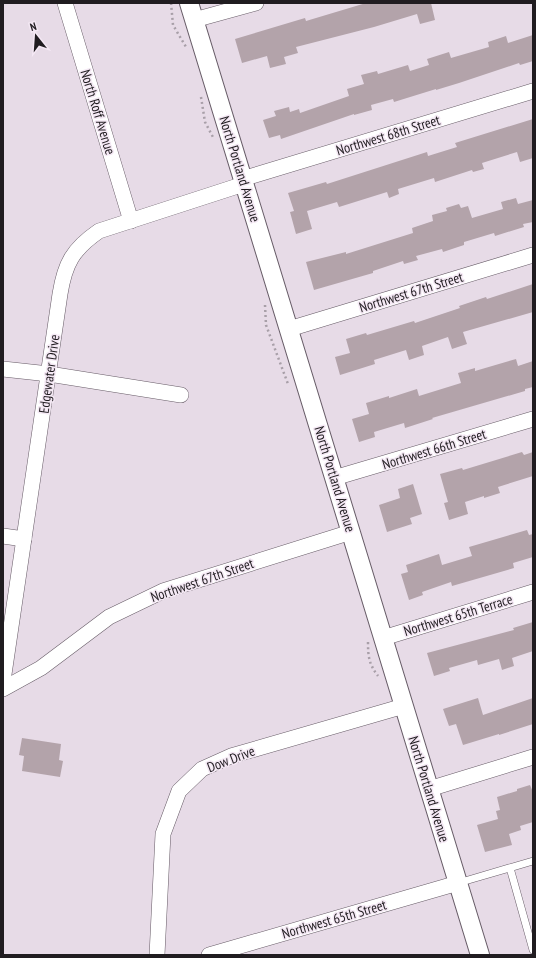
<svg xmlns="http://www.w3.org/2000/svg" width="536" height="958" font-family="'PT Sans Narrow',sans-serif">
<style>
.building{fill:#b3a3aa}
.lines{fill:none;stroke-linecap:round;stroke-linejoin:round}
.service-casing{stroke:#675c67;stroke-width:8}
.minor-casing{stroke:#675c67;stroke-width:16}
.tertiary-casing{stroke:#675c67;stroke-width:20}
.path{stroke:#a89fa8;stroke-width:2.5;stroke-dasharray:2 3;stroke-linecap:butt}
.service{stroke:#fff;stroke-width:7}
.minor{stroke:#fff;stroke-width:15}
.tertiary{stroke:#fff;stroke-width:18}
.labels{text-anchor:middle;stroke-width:3;stroke-linejoin:round;paint-order:stroke}
.street-label{font-size:14px;fill:#201c20;stroke:#f4e8f4}
</style>
<rect width="100%" height="100%" fill="#e7dbe7"/>
<!-- building -->
<g class="building">
<polygon points="366,3 431,3 435,20 420,24 417,14 374,27 296,47 298,53 284,57 286,64 270,68 267,56 242,63 235,39 305,18 306,21"/>
<polygon points="533,35 533,61 520,65 519,63 459,83 436,90 436,89 394,102 393,99 371,105 372,110 354,115 354,114 281,139 280,135 269,138 263,120 276,116 274,111 289,107 290,112 299,109 300,113 349,96 347,89 364,84 361,75 377,71 378,74 408,65 410,71 429,65 427,59 449,52 451,58 489,47 488,42 506,36 508,43"/>
<polygon points="533,119 533,158 520,162 517,152 482,163 484,169 473,172 472,170 435,182 434,178 398,189 399,194 389,198 387,192 339,207 337,202 307,211 312,229 296,234 290,212 294,211 288,193 326,182 327,184 427,152 428,156 457,147 455,143"/>
<polygon points="516,198 518,204 533,200 533,222 523,224 524,227 495,236 494,233 464,242 464,245 443,252 442,249 416,256 418,260 404,264 403,261 373,271 373,273 314,290 306,262 346,252 346,254 413,233 412,228 433,221 432,215 447,211 446,208 459,204 461,208 468,206 472,218 503,209 501,202"/>
<polygon points="533,284 533,312 463,332 467,344 452,349 448,337 422,346 424,355 409,360 406,350 374,360 375,364 340,375 335,357 350,353 346,339 366,333 367,335 414,321 415,323 460,308 459,306 486,297 487,299"/>
<polygon points="516,359 518,366 533,361 533,387 525,389 525,391 432,418 433,419 405,428 404,423 374,432 375,437 359,442 352,419 369,414 366,403 389,396 389,398 417,389 419,396 461,383 458,373 475,368 475,371"/>
<polygon points="522,452 524,455 533,452 533,476 498,487 500,493 484,498 484,496 465,502 468,514 449,520 444,503 448,502 440,474 462,468 463,470"/>
<polygon points="413,484 422,514 410,518 412,524 387,532 379,505 400,498 398,489"/>
<polygon points="527,530 529,535 533,534 533,557 513,563 514,568 452,586 451,582 422,592 423,595 409,600 401,574 408,572 406,565 439,554 442,565 472,556 469,547"/>
<polygon points="533,622 533,651 512,658 514,666 502,670 499,659 478,665 477,660 449,668 450,671 434,676 427,653 514,630 513,628"/>
<polygon points="478,698 483,715 533,698 533,724 499,735 499,734 463,745 456,724 449,726 443,709"/>
<polygon points="22,738 61,744 59,760 63,761 60,777 22,771 24,756 19,755"/>
<polygon points="530,785 533,792 533,822 520,826 521,830 509,834 512,845 485,852 477,825 498,819 496,811 500,810 497,797 517,791 517,789"/>
</g>
<g class="lines">
<defs>
<g id="service">
<polyline points="510,868 533,950"/>
<polyline points="458,883 533,861"/>
</g>
<g id="minor">
<polyline points="65,3 131,221"/>
<polyline points="194,20 256,3"/>
<polyline points="242,179 533,91"/>
<polyline points="289,329 533,255"/>
<polyline points="3,369 49,374 181,395"/>
<polyline points="334,478 533,419"/>
<polyline points="3,536 24,539"/>
<polyline points="383,638 533,592"/>
<path d="M 3,681 L 60,294 C 65,263 73,249 99,231 L 244,184"/>
<polyline points="3,689 41,668 109,617 163,591 351,532"/>
<polyline points="429,789 533,757"/>
<polyline points="157,955 163,834 179,791 202,769 231,756 404,706"/>
<polyline points="209,955 458,883"/>
</g>
<polyline id="tertiary" points="189,3 480,955"/>
</defs>
<!-- service casing -->
<use href="#service" class="service-casing"/>
<!-- minor casing -->
<use href="#minor" class="minor-casing"/>
<!-- tertiary casing -->
<use href="#tertiary" class="tertiary-casing"/>
<!-- path -->
<g class="path">
<polyline points="171,3 173,25 186,47"/>
<polyline points="201,97 205,122 214,139"/>
<polyline points="265,305 266,325 288,384"/>
<path d="M 368,642 C 368,657 369,664 378,676"/>
</g>
<!-- service -->
<use href="#service" class="service"/>
<!-- minor -->
<use href="#minor" class="minor"/>
<!-- tertiary -->
<use href="#tertiary" class="tertiary"/>
</g>
<g class="labels">
<!-- street labels -->
<g class="street-label">
<text transform="translate(98 112) rotate(73)" y="5">North Roff Avenue</text>
<text transform="translate(388 135) rotate(-17)" y="5">Northwest 68th Street</text>
<text transform="translate(240 169) rotate(73)" y="5">North Portland Avenue</text>
<text transform="translate(411 292) rotate(-17)" y="5">Northwest 67th Street</text>
<text transform="translate(49 374) rotate(-82)" y="5">Edgewater Drive</text>
<text transform="translate(434 449) rotate(-17)" y="5">Northwest 66th Street</text>
<text transform="translate(335 479) rotate(73)" y="5">North Portland Avenue</text>
<text transform="translate(202 580) rotate(-19)" y="5">Northwest 67th Street</text>
<text transform="translate(458 615) rotate(-17)" y="5">Northwest 65th Terrace</text>
<text transform="translate(231 759) rotate(-21)" y="5">Dow Drive</text>
<text transform="translate(429 789) rotate(73)" y="5">North Portland Avenue</text>
<text transform="translate(334 919) rotate(-16)" y="5">Northwest 65th Street</text>
</g>
</g>
<!-- border -->
<rect width="536" height="958" fill="none" stroke="#201c20" stroke-width="8"/>
<!-- north arrow -->
<g transform="translate(36 36) rotate(343)" stroke="#f4e8f4" stroke-width="3" paint-order="stroke">
<path d="M0-3L7 15L0 10L-7 15Z" fill="#201c20"/>
<text y="-6" font-size="11" font-weight="bold" text-anchor="middle" fill="#201c20">N</text>
</g>
</svg>
